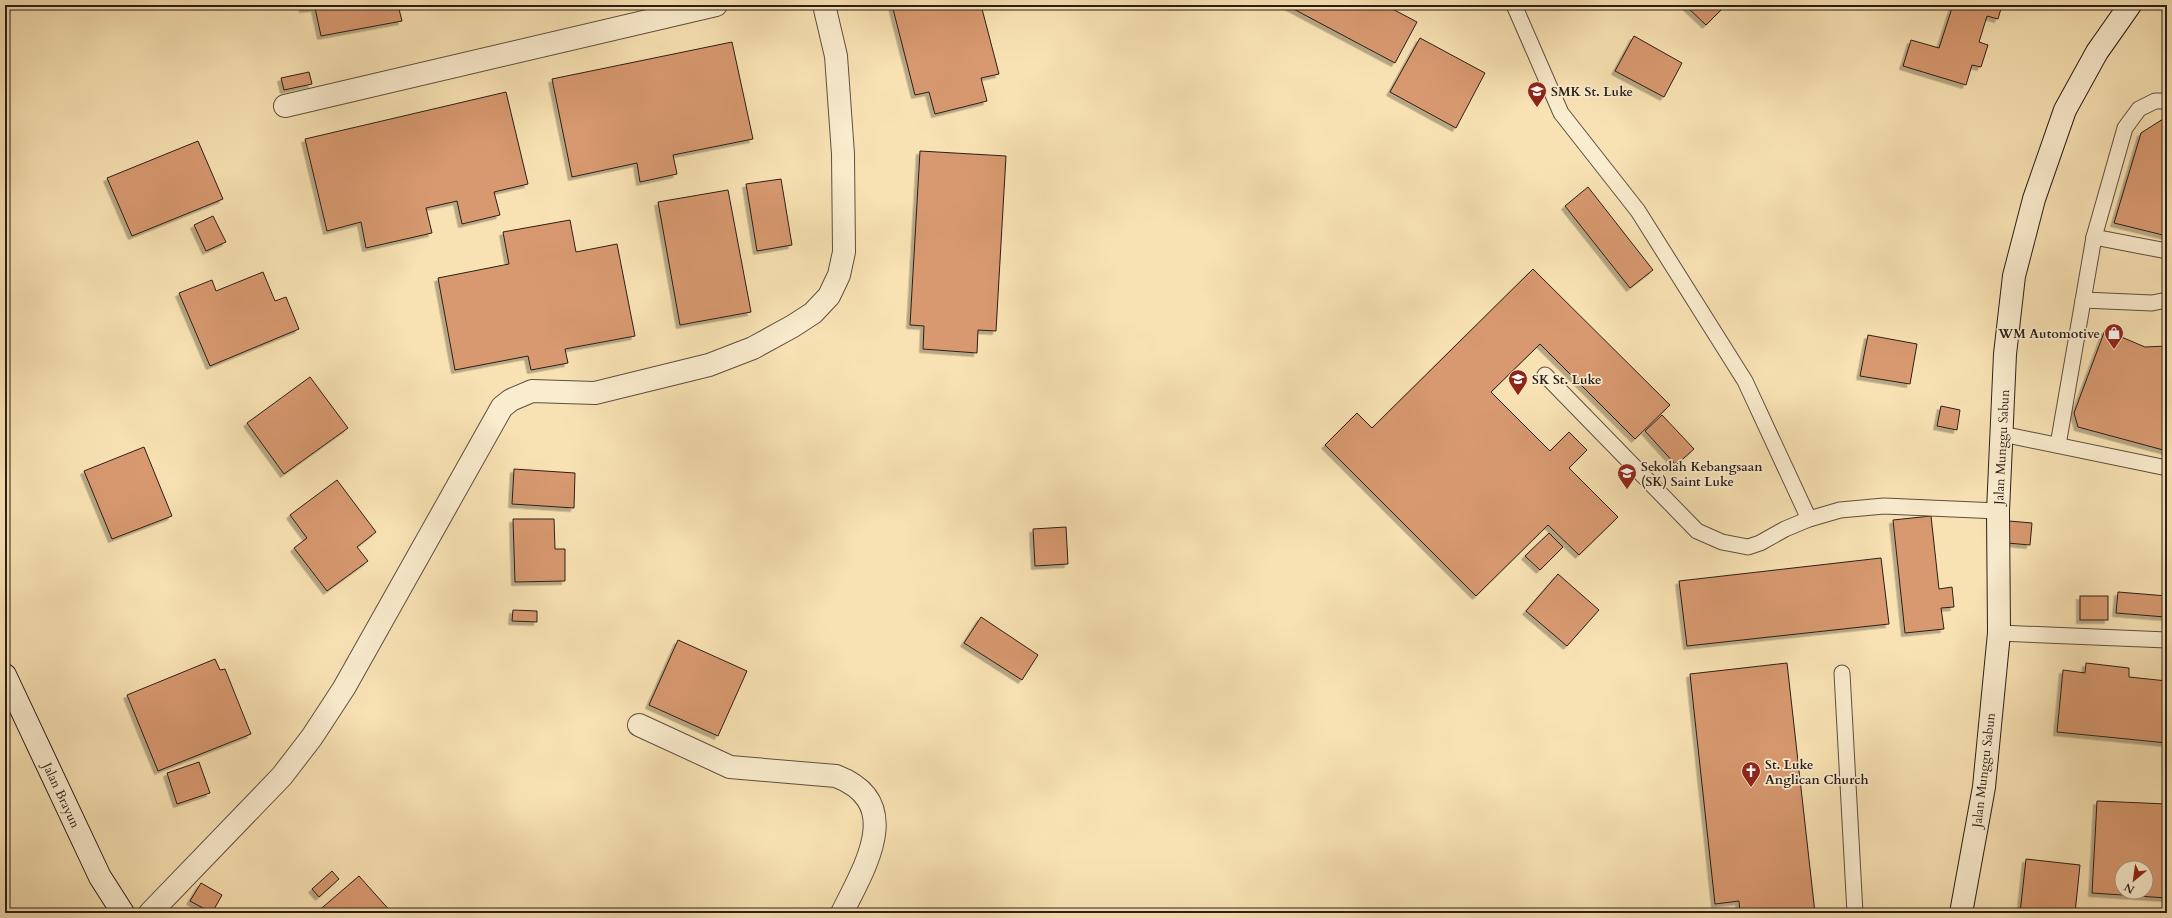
<svg xmlns="http://www.w3.org/2000/svg" width="2172" height="918" font-family="Cardo,serif">
<style>
.building{fill:#d89970;stroke:#2b1e19;fill-rule:evenodd;filter:url(#shadow)}
.lines{fill:none;stroke-linecap:round;stroke-linejoin:round}
.lane-casing{stroke:#5e4f40;stroke-width:17}
.street-casing{stroke:#5e4f40;stroke-width:24}
.secondary-casing{stroke:#2b1e19;stroke-width:24}
.lane{stroke:#faecce;stroke-width:15}
.street{stroke:#faecce;stroke-width:22}
.secondary{stroke:#faecce;stroke-width:22}
.labels{text-anchor:middle;stroke-width:3.5;stroke-linejoin:round;paint-order:stroke}
.poi-label{font-size:13px;font-weight:bold;fill:#2b1e19;stroke:#faecce;text-anchor:start}
.street-label{font-size:13px;fill:#2b1e19;stroke:#faecce}
</style>
<defs>
<filter id="shadow"><feDropShadow dx="-3.5" dy="3.5" stdDeviation="0" flood-color="#0004"/></filter>
</defs>
<rect width="100%" height="100%" fill="#f8e2b3"/>
<filter id="stains"><feTurbulence type="fractalNoise" baseFrequency=".005" numOctaves="4"/><feColorMatrix values="0 0 0 0 .2 0 0 0 0 .09 0 0 0 0 .02 0 0 0 .5 -.17"/></filter>
<radialGradient id="worn" r=".72"><stop offset=".6" stop-color="#630" stop-opacity="0"/><stop offset="1" stop-color="#630" stop-opacity=".3"/></radialGradient>
<!-- building -->
<g class="building">
<polygon points="302,5 398,5 402,21 321,36 315,8 303,9"/>
<polygon points="892,5 981,5 999,74 981,78 987,101 935,114 929,92 915,95"/>
<polygon points="1286,5 1385,5 1417,22 1395,63"/>
<polygon points="1685,5 1726,5 1706,25"/>
<polygon points="1953,5 2002,5 1998,19 1987,16 1979,42 1988,45 1981,67 1972,65 1966,85 1903,66 1911,40 1939,48"/>
<polygon points="1634,36 1682,63 1664,97 1615,71"/>
<polygon points="1420,38 1485,73 1456,128 1390,92"/>
<polygon points="732,42 753,139 673,155 677,174 640,182 637,163 572,177 552,79"/>
<polygon points="309,72 312,84 284,90 281,78"/>
<polygon points="506,92 528,184 494,192 500,215 462,224 457,201 426,208 432,233 366,248 361,222 327,231 305,139"/>
<polygon points="2163,119 2167,120 2167,236 2114,223 2141,133"/>
<polygon points="198,141 223,199 132,236 107,178"/>
<polygon points="920,151 1006,156 996,331 978,330 977,353 923,349 924,326 910,325"/>
<polygon points="781,179 792,245 757,251 746,184"/>
<polygon points="1588,187 1653,270 1630,288 1565,206"/>
<polygon points="728,190 751,312 680,325 658,202"/>
<polygon points="213,216 226,242 206,251 194,225"/>
<polygon points="570,220 576,252 617,244 635,336 565,349 568,363 531,370 528,356 455,370 438,278 509,264 503,232"/>
<polygon points="1533,269 1670,405 1635,439 1540,344 1491,392 1550,451 1569,432 1587,450 1569,468 1618,517 1579,555 1548,525 1476,596 1325,445 1357,413 1372,428"/>
<polygon points="263,272 275,301 286,297 299,329 210,366 179,293 212,280 216,291"/>
<polygon points="2105,330 2145,347 2167,346 2167,451 2078,427 2074,413"/>
<polygon points="1868,335 1917,344 1910,384 1860,376"/>
<polygon points="310,377 348,428 284,474 247,423"/>
<polygon points="1941,406 1960,410 1957,430 1937,426"/>
<polygon points="1662,415 1694,449 1676,465 1645,431"/>
<polygon points="144,447 172,516 112,539 84,471"/>
<polygon points="514,469 575,473 574,508 512,504"/>
<polygon points="337,480 376,532 357,547 368,561 327,591 294,548 307,538 290,515"/>
<polygon points="1931,516 1939,589 1952,587 1954,607 1941,608 1944,629 1905,633 1893,520"/>
<polygon points="513,519 554,519 555,549 565,549 565,581 515,582"/>
<polygon points="2009,521 2032,523 2030,545 2007,543"/>
<polygon points="1066,527 1068,564 1035,566 1033,529"/>
<polygon points="1549,533 1563,547 1540,570 1525,556"/>
<polygon points="1881,558 1889,624 1687,646 1679,581"/>
<polygon points="1558,574 1599,610 1567,646 1526,611"/>
<polygon points="2118,592 2167,596 2165,617 2116,613"/>
<rect x="2080" y="596" width="28" height="24"/>
<polygon points="513,610 537,611 537,622 512,621"/>
<polygon points="981,617 1038,655 1022,680 964,643"/>
<polygon points="678,640 747,671 718,736 649,705"/>
<polygon points="215,659 220,670 225,669 251,734 158,771 127,695"/>
<polygon points="1787,663 1815,913 1740,913 1739,901 1715,904 1690,674"/>
<polygon points="2086,663 2129,668 2129,677 2167,681 2167,743 2057,732 2063,670 2085,673"/>
<polygon points="199,762 210,793 177,804 167,773"/>
<path d="M 2097,801 L 2167,804 L 2167,898 L 2092,893 ZM 2122,868 L 2146,868 L 2146,892 L 2122,892 Z"/>
<polygon points="2026,859 2080,865 2075,913 2020,913"/>
<polygon points="332,871 339,879 319,897 312,889"/>
<polygon points="359,876 392,913 316,913"/>
<polygon points="201,883 222,895 212,913 190,901"/>
<polygon points="2112,910 2112,913 2098,913 2098,911"/>
</g>
<g class="lines">
<defs>
<g id="lane">
<polyline points="1514,5 1561,113 1638,211 1745,381 1809,519"/>
<polyline points="2094,237 2167,251"/>
<polyline points="2083,300 2152,303 2167,300"/>
<polyline points="1545,375 1697,531 1722,542 1748,547 1760,543 1785,529 1809,519 1840,510 1884,506 1998,511"/>
<polyline points="2002,434 2167,468"/>
<polyline points="2058,445 2094,237 2125,128 2139,109 2155,101 2167,101"/>
<polyline points="1999,633 2167,640"/>
<polyline points="1842,673 1855,913"/>
</g>
<g id="street">
<polyline points="285,106 716,5"/>
<path d="M 639,725 L 730,767 L 836,776 C 906,803 864,868 842,913"/>
<polyline points="150,913 282,776 312,737 344,688 502,407 511,400 532,391 595,393 709,365 753,348 793,326 813,313 829,296 839,275 844,252 843,154 836,56 824,5"/>
</g>
<g id="secondary">
<polyline points="5,675 100,877 123,913"/>
<polyline points="1961,913 1984,787 1999,633 1998,511 2005,354 2014,276 2034,199 2065,110 2097,52 2130,5"/>
</g>
</defs>
<!-- lane casing -->
<use href="#lane" class="lane-casing"/>
<!-- street casing -->
<use href="#street" class="street-casing"/>
<!-- secondary casing -->
<use href="#secondary" class="secondary-casing"/>
<!-- lane -->
<use href="#lane" class="lane"/>
<!-- street -->
<use href="#street" class="street"/>
<!-- secondary -->
<use href="#secondary" class="secondary"/>
</g>
<!-- icons -->
<defs>
<symbol id="school-pin" viewBox="-11 -11 22 30"><path d="M0 17L-7.5 6A9.5 9.5 0 1 1 7.5 6Z" fill="#8f2418" stroke="#faecce"/><path d="M0-5L7-2L0 1L-7-2ZM-4 1L0 2.5L4 1V4Q0 6-4 4Z" fill="#fff"/></symbol>
<symbol id="shop-pin" viewBox="-11 -11 22 30"><path d="M0 17L-7.5 6A9.5 9.5 0 1 1 7.5 6Z" fill="#8f2418" stroke="#faecce"/><path d="M-5-2.5h2.3a2.7 3.5 0 0 1 5.4 0H5L5.5 6h-11ZM-1.5-2.5h3a1.5 2.3 0 0 0-3 0Z" fill="#fff"/></symbol>
<symbol id="church-pin" viewBox="-11 -11 22 30"><path d="M0 17L-7.5 6A9.5 9.5 0 1 1 7.5 6Z" fill="#8f2418" stroke="#faecce"/><path d="M-1.2-6h2.4v3.5h3.3v2.4h-3.3V6h-2.4V-.1h-3.3v-2.4h3.3Z" fill="#fff"/></symbol>
</defs>
<g fill-rule="evenodd">
<use href="#school-pin" x="1526" y="80" width="22" height="30"/>
<use href="#shop-pin" x="2103" y="322" width="22" height="30"/>
<use href="#school-pin" x="1507" y="368" width="22" height="30"/>
<use href="#school-pin" x="1616" y="462" width="22" height="30"/>
<use href="#church-pin" x="1740" y="760" width="22" height="30"/>
</g>
<g class="labels">
<!-- poi labels -->
<g class="poi-label">
<text x="1551" y="96">SMK St. Luke</text>
<text x="2100" y="338" text-anchor="end">WM Automotive</text>
<text x="1532" y="384">SK St. Luke</text>
<text x="1641" y="471">Sekolah Kebangsaan<tspan x="1641" dy="15">(SK) Saint Luke</tspan></text>
<text x="1765" y="769">St. Luke<tspan x="1765" dy="15">Anglican Church</tspan></text>
</g>
<!-- street labels -->
<g class="street-label">
<text transform="translate(2001 447) rotate(-87)" y="5">Jalan Munggu Sabun</text>
<text transform="translate(1983 770) rotate(-83)" y="5">Jalan Munggu Sabun</text>
<text transform="translate(62 795) rotate(65)" y="5">Jalan Brayun</text>
</g>
</g>
<!-- margin -->
<rect width="2172" height="918" fill="none" stroke="#f8e2b3" stroke-width="20"/>
<rect x="6" y="6" width="2160" height="906" fill="none" stroke="#2b1e19" stroke-width="2"/>
<rect x="10" y="10" width="2152" height="898" fill="none" stroke="#2b1e19"/>
<!-- north arrow -->
<g transform="translate(2134 880) rotate(209)"><circle r="19" fill="#faecce" stroke="#a79a86"/>
<path d="M0-3L7 15L0 10L-7 15Z" fill="#8f2418"/>
<text y="-6" font-size="11" font-weight="bold" text-anchor="middle" fill="#2b1e19">N</text>
</g>
<rect width="100%" height="100%" filter="url(#stains)"/>
<rect width="100%" height="100%" fill="url(#worn)"/>
</svg>
